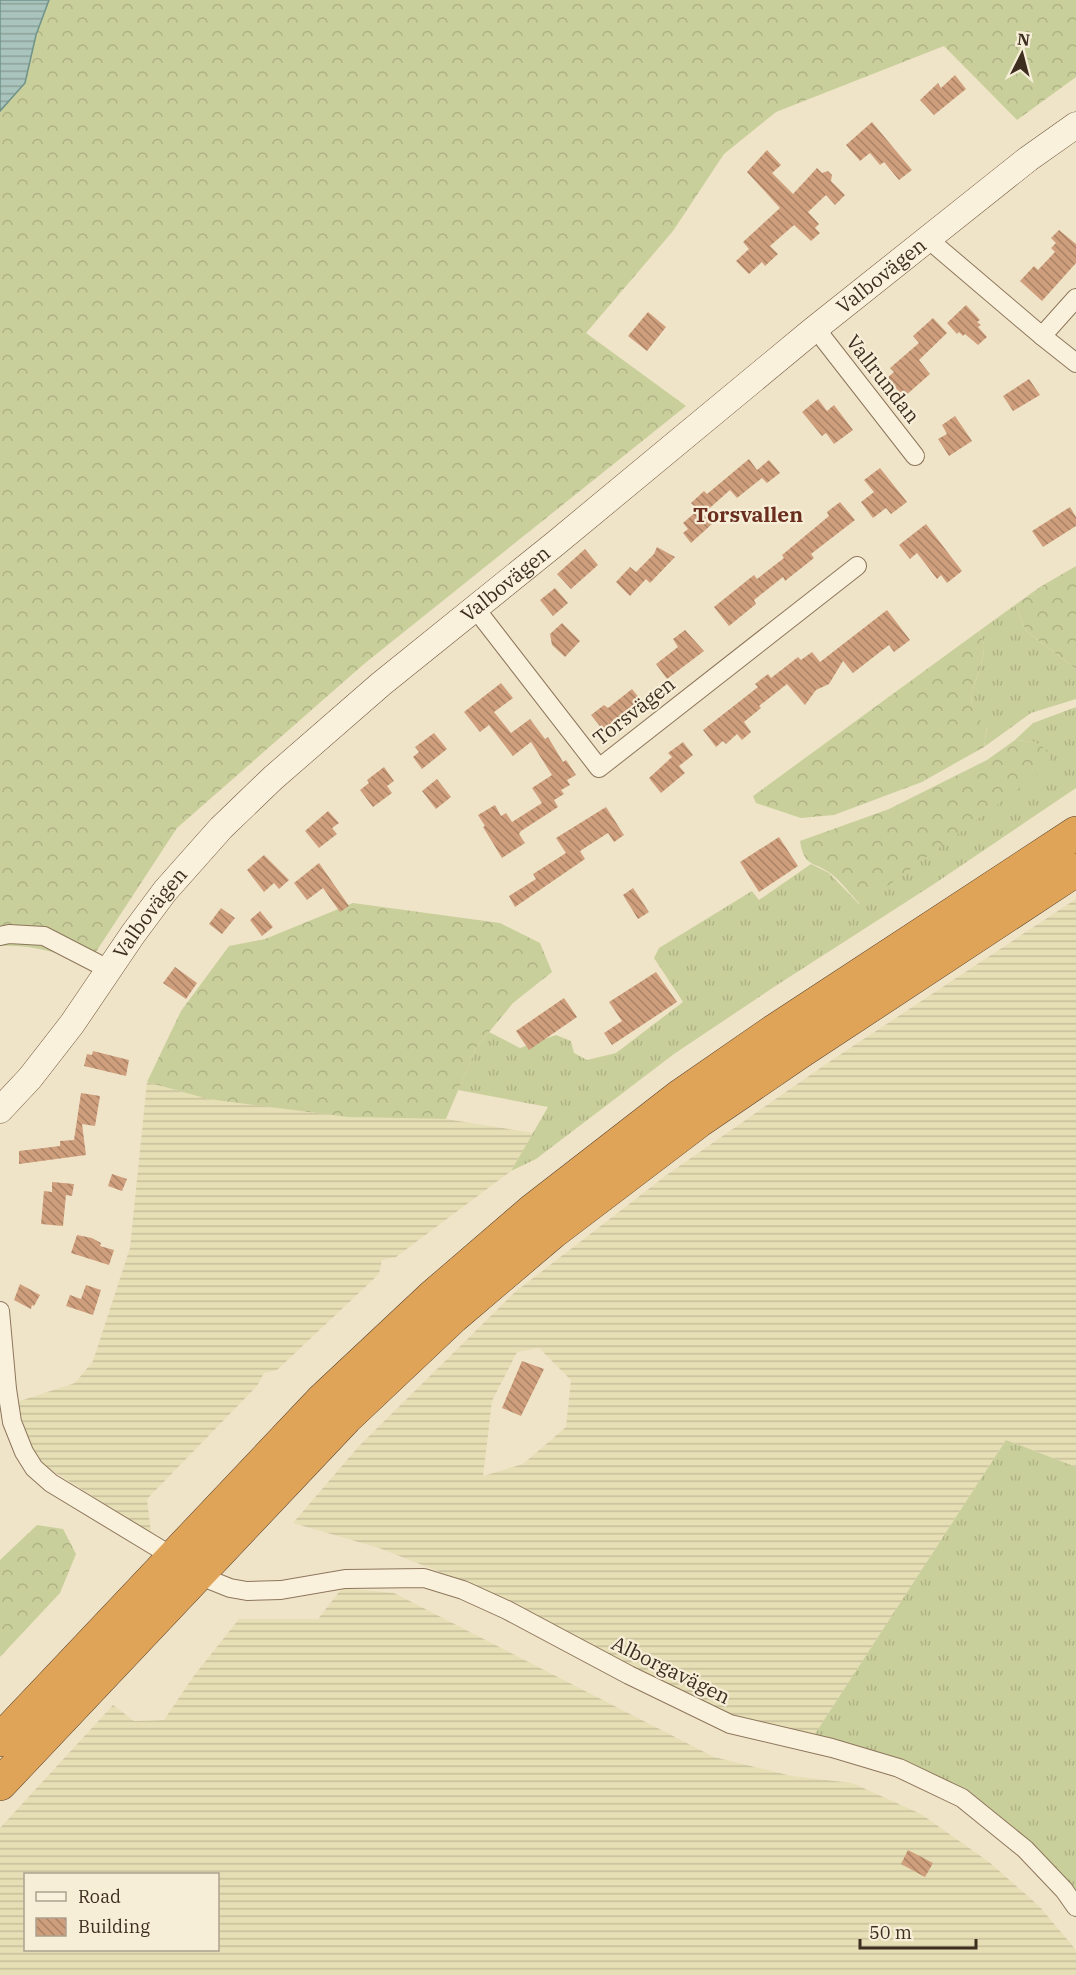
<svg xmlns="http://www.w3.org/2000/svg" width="1076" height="1975" font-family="'IBM Plex Serif',serif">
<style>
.farmland{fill:url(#farmland-rules);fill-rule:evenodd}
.grass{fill:url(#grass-tufts)}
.forest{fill:url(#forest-crowns)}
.water{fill:url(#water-rules);stroke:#6f938a;stroke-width:1.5}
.building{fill:url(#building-back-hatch)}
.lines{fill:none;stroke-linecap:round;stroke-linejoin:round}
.minor-casing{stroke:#8d765c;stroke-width:20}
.secondary-casing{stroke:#6f573f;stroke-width:27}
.motorway-casing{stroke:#5b4430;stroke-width:34}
.minor{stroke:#faf1dc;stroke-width:18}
.secondary{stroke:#faf1dc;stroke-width:26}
.motorway{stroke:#e0a458;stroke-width:33}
.labels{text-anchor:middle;stroke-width:4.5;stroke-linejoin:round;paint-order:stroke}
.street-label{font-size:20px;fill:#3d2e20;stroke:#f7eed8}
.neighbourhood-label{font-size:21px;font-weight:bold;fill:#6b2e1e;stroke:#f7eed8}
</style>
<defs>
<pattern id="farmland-rules" width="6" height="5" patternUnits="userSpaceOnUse" patternTransform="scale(1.5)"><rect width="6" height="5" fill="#e6deb5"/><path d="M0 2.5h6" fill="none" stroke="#c6bf9b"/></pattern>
<pattern id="grass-tufts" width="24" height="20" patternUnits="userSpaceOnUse" patternTransform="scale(1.5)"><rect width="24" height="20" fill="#c9cf9b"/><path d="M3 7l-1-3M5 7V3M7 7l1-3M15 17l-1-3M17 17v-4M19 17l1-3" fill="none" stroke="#aeb285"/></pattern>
<pattern id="forest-crowns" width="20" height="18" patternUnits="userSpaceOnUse" patternTransform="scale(1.5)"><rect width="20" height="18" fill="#c9cf9b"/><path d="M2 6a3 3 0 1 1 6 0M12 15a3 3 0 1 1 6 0" fill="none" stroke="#aeb285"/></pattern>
<pattern id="water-rules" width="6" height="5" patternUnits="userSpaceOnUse" patternTransform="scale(1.5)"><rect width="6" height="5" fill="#a9c4bc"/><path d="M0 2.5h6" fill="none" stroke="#8ba098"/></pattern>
<pattern id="building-back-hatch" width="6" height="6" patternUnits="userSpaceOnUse" patternTransform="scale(1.5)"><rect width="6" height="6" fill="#cf9f7d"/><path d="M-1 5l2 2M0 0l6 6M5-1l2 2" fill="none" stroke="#a98266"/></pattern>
</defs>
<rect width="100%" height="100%" fill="#f0e4c8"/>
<!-- farmland -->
<g class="farmland">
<path d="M 1076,899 L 1076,1467 L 1006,1440 L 813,1737 L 759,1725 L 694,1700 L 463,1581 L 379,1548 L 293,1523 L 359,1446 L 515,1292 L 668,1174 L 829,1062 ZM 539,1348 L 571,1380 L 566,1427 L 523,1464 L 483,1476 L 492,1401 L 517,1352 Z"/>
<polygon points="147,1082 208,1099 273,1107 348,1117 446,1119 533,1133 511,1171 396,1257 382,1260 379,1274 277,1370 264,1373 257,1386 147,1499 151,1533 40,1463 28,1442 17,1402 75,1383 93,1361 130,1248"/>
<path d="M 342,1588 L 394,1593 L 714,1757 L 792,1776 L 852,1783 L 921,1814 L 989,1862 L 1039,1906 L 1076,1950 L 1076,1975 L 0,1975 L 0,1828 L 113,1705 L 134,1721 L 164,1720 L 193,1677 L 239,1619 L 318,1619 ZM 26,1874 L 218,1874 L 218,1950 L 26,1950 Z"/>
</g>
<!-- grass -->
<g class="grass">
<path d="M 1015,605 L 1026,631 L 1076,669 L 1076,699 L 1031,713 L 984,747 L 987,728 C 955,699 982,682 984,649 C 985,643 981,636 979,631 Z"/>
<polygon points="1076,707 1076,788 934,884 777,985 674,1054 536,1159 511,1171 548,1107 458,1090 476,1048 489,1032 520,1048 556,1035 571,1041 574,1053 587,1060 616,1053 683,1002 654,958 659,948 752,891 759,900 811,864 829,873 859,904 1035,742 1015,740 1033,723"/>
<polygon points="1006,1440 1076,1467 1076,1889 1061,1875 965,1795 813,1737"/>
</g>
<!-- forest -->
<g class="forest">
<path d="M 49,0 L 1076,0 L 1076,77 L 1017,120 L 944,46 L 776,112 L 724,154 L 673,231 L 586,333 L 686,406 L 364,664 L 177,828 L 88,964 C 59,953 32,944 0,946 L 0,111 L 25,83 L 36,35 Z"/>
<polygon points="1076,566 1076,669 1026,631 1015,605 1040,587"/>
<path d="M 979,631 C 981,636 985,643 984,649 C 982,682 955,699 987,727 L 984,747 L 922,782 L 834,815 L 801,818 L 756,803 L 753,796 Z"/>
<path d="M 1015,740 L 1035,742 L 1050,752 L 1048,767 L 889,885 L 860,904 C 850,894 841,881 830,873 C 813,861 804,867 800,841 L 889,809 L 987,760 Z"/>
<polygon points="353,903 500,923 540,943 552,972 513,1003 476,1048 446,1119 348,1117 208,1099 147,1082 181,1011 229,946 265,939"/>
<polygon points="37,1525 63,1529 76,1554 60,1593 0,1657 0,1560"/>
</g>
<!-- water -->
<polygon class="water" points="0,0 49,0 36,35 25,83 0,111"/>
<!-- building -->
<g class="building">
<polygon points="955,75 966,89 934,115 920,100 938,83 941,88"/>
<polygon points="872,122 912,170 899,180 884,162 880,165 870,153 860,161 846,145"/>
<polygon points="767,150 781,165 772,173 793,194 817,168 822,173 828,171 832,175 831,181 845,195 835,205 826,195 808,212 819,224 815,228 820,233 811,241 794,225 770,246 778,254 765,266 762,262 749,274 736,261 749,249 743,242 780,208 747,172"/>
<polygon points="1059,230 1076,244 1076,263 1042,301 1020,281 1034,266 1038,270 1055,252 1051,248 1056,243 1051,238"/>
<polygon points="966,305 980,320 977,322 981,325 978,327 987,337 978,345 965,334 963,336 959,332 957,334 947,323"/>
<polygon points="648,312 666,327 647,351 628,336"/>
<polygon points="933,318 947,333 919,360 930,374 904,397 887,378 894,372 890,368 919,343 913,336"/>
<polygon points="1029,379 1040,395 1013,411 1003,396"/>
<polygon points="818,399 827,411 834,405 853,430 834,444 826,433 822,436 802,412"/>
<polygon points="955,416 972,441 949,456 938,439 947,434 942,425"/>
<polygon points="749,459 757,470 769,460 780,473 767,483 762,478 737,498 730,490 703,514 712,524 691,543 683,533 688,529 683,523 698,510 691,503 704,491 707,494"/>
<polygon points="880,468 907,502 891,514 886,508 873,518 861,502 874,492 864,480"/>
<polygon points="840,502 855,520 811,554 814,558 785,581 783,577 754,600 756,604 729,626 714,607 754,575 757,579 784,558 782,555 829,516 827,512"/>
<polygon points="1070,507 1076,517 1076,526 1043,547 1032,531"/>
<polygon points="926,524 962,571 947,583 941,575 937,579 917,553 910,559 899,545"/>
<polygon points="657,547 675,557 650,583 646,579 630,596 616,582 630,567 636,572 654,554"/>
<polygon points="585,549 598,565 571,589 557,574"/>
<polygon points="555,588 568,603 553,616 540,600"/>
<polygon points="887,610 910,640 894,652 889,645 853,673 843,661 829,684 816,690 805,705 787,684 759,706 761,708 744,722 751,732 742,740 737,734 726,744 723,741 716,747 703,730 758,687 755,684 768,674 771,678 798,657 801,660 812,652 820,662"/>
<polygon points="562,623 580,641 565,657 552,645 550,634"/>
<polygon points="685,630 704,651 667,679 656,664 678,647 673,639"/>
<polygon points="501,683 513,698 494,712 511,733 530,719 545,739 548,737 563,762 566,760 576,775 567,780 570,785 561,790 564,794 554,800 558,807 521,831 519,834 525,843 502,858 483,827 485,826 478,815 495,805 501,816 506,813 512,822 542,803 532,788 552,775 531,742 513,756 489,725 480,732 464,712"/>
<polygon points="632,689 644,704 619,723 616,719 603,730 591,715 604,705 608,708"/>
<polygon points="434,733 447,749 422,769 413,757 419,752 415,747"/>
<polygon points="683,742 693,755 679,766 685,773 661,793 649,778 672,757 668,753"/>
<polygon points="384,767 394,781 387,786 392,793 373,807 360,790 369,783 367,780"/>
<polygon points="437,779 451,797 436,809 422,791"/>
<polygon points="606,807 624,835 614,842 608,833 580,851 585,859 515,907 509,896 536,879 533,874 566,853 556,838"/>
<polygon points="328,811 339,823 332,828 337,834 319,848 305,831"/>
<polygon points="779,837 798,866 759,892 740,862"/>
<polygon points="264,855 289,880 279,889 274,883 264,892 247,870"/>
<polygon points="319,863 349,906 340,912 323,888 307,900 294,883"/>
<polygon points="633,888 649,912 638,919 623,895"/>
<polygon points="221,908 235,918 222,934 209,924"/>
<polygon points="260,911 273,927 262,936 250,920"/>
<polygon points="175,967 197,983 186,999 163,983"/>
<polygon points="656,972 677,1002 612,1045 604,1033 622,1021 609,1002"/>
<polygon points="564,998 577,1017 529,1050 516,1031"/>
<polygon points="93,1051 129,1060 126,1076 84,1066 87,1054 92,1055"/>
<polygon points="81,1093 100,1096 95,1126 82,1124 86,1155 19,1164 19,1151 60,1146 60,1141 74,1140"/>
<polygon points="112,1174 127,1179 122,1191 108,1186"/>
<polygon points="52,1182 74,1184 72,1196 66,1195 63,1226 41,1224 44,1191 52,1192"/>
<polygon points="77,1235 92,1238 101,1243 100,1246 114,1250 109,1265 71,1253"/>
<polygon points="20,1284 40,1295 34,1306 32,1305 31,1309 14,1300"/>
<polygon points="86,1285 101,1290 93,1315 66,1306 70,1295 81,1299"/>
<polygon points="522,1361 544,1369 521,1416 502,1408"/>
<polygon points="908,1850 933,1863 925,1877 901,1864"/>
</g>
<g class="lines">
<defs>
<g id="minor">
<polyline points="928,239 1042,336 1076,363"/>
<polyline points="816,329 915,456"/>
<polyline points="1042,336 1076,298"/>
<polyline points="475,608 599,768 857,566"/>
<polyline points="0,936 9,934 44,936 108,969"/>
<polyline points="0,1311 7,1389 12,1422 24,1452 34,1468 51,1483 160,1549"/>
<polyline points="210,1580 230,1588 247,1591 281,1590 345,1579 424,1578 463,1590 507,1610 629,1675 730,1724 832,1748 899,1768 962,1798 1025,1849 1064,1890 1076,1907"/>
</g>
<g id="secondary">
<path id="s1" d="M 0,1110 L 30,1078 L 72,1024 L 133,934 L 165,891 L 221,828 L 273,778 L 381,684 L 556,543 L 812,331 L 1028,159 L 1076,125"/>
</g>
<g id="motorway">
<polyline points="0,1740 322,1400 433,1296 533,1210 680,1096 774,1031 1076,833"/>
<polyline points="0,1784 346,1418 453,1317 553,1232 699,1121 800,1052 1076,870"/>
</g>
</defs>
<!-- minor casing -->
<use href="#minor" class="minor-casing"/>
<!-- secondary casing -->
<use href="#secondary" class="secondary-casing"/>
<!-- motorway casing -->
<use href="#motorway" class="motorway-casing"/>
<!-- minor -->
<use href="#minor" class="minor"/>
<!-- secondary -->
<use href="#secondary" class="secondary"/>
<!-- motorway -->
<use href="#motorway" class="motorway"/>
</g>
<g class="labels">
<!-- street labels -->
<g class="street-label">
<text dy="7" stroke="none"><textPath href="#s1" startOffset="1220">Valbovägen</textPath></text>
<text transform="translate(883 379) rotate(52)" y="7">Vallrundan</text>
<text dy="7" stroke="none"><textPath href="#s1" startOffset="734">Valbovägen</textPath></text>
<text transform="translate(634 711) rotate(-38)" y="7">Torsvägen</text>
<text dy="7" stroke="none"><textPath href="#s1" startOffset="248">Valbovägen</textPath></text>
<text transform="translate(671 1670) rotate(26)" y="7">Alborgavägen</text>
</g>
<!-- neighbourhood labels -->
<g class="neighbourhood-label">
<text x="748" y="522">Torsvallen</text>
</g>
</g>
<!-- legend -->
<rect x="24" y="1873" width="195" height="78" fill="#f7eed8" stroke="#ada18e" stroke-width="1.5"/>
<rect x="36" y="1892" width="30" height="9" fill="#faf1dc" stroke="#ada18e" stroke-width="1.5"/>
<text x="78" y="1903" font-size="18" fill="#3d2e20">Road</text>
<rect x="36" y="1918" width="30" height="18" fill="url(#building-back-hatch)" stroke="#ada18e" stroke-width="1.5"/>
<text x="78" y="1933" font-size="18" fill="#3d2e20">Building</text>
<!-- north arrow -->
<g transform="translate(1022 54) rotate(6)" stroke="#f7eed8" stroke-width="4.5" paint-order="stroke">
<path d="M0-4.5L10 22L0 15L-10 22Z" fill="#3d2e20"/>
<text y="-9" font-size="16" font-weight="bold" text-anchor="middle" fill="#3d2e20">N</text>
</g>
<!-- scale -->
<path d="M860 1939v9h116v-9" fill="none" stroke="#3d2e20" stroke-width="3"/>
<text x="869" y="1939" font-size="18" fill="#3d2e20" stroke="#f7eed8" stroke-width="4.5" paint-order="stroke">50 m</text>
</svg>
